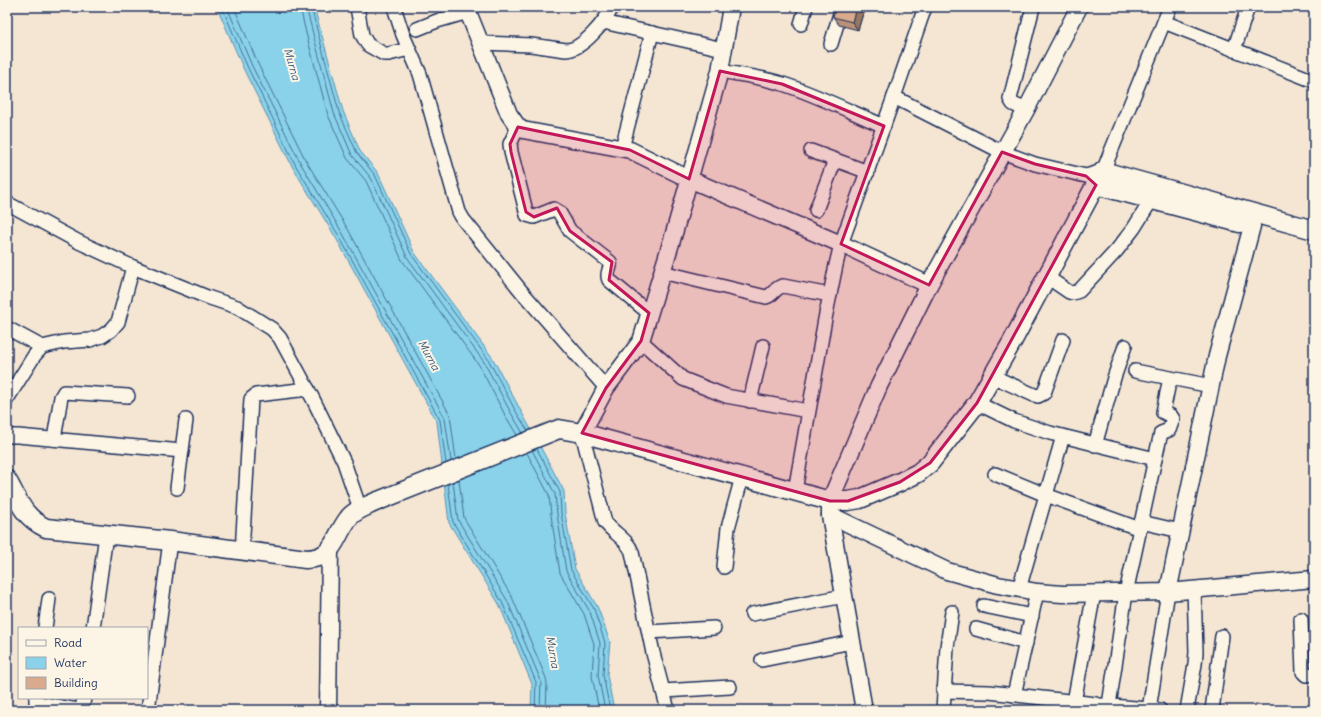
<svg xmlns="http://www.w3.org/2000/svg" width="1321" height="717" font-family="Delius,sans-serif">
<style>
.water{fill:#89d2ea;stroke:#5d91b2}
.lines{fill:none;stroke-linecap:round;stroke-linejoin:round}
.shore{stroke:#477096;stroke-width:1}
.minor-casing{stroke:#1b2f5e;stroke-width:16}
.tertiary-casing{stroke:#1b2f5e;stroke-width:19}
.secondary-casing{stroke:#1b2f5e;stroke-width:21}
.minor{stroke:#fcf5e5;stroke-width:13}
.tertiary{stroke:#fcf5e5;stroke-width:16}
.secondary{stroke:#fcf5e5;stroke-width:18}
.wall{fill:#bb9278;stroke:#1b2f5e}
.shaded-wall{fill:#987761;stroke:#1b2f5e}
.building{fill:#d9aa8b;stroke:#1b2f5e}
.marked{fill:#c2185b;fill-opacity:0.2;stroke:#c2185b;stroke-width:3;stroke-linejoin:round}
.labels{text-anchor:middle;stroke-width:4;stroke-linejoin:round;paint-order:stroke}
.water-label{font-size:11px;font-style:italic;fill:#365881;stroke:#fcf5e5}
</style>
<rect width="100%" height="100%" fill="#f5e6d3"/>
<filter id="ink" filterUnits="userSpaceOnUse"><feTurbulence type="fractalNoise" baseFrequency=".025" numOctaves="2"/><feDisplacementMap in="SourceGraphic" scale="8" xChannelSelector="R" yChannelSelector="G"/><feConvolveMatrix kernelMatrix="1 2 1 2 8 2 1 2 1" color-interpolation-filters="sRGB"/></filter>
<g filter="url(#ink)">
<!-- water -->
<polygon class="water" points="217,7 314,7 343,111 360,151 378,173 414,252 492,357 564,491 565,513 575,569 598,608 610,642 607,675 614,710 531,710 532,684 499,604 449,523 437,422 336,238 293,168 244,70"/>
<g class="lines">
<!-- shore -->
<g class="shore">
<polyline points="222,7 248,68 296,166 339,236 440,420 446,463"/>
<polyline points="227,7 252,66 301,164 343,234 445,418 451,461"/>
<polyline points="234,7 258,64 306,161 349,231 450,415 456,459"/>
<polyline points="300,7 306,33 328,115 347,158 366,181 402,260 479,365 505,415 517,435"/>
<polyline points="306,7 334,113 352,155 371,178 407,257 484,362 511,413 523,433"/>
<polyline points="311,7 339,112 357,153 375,175 411,254 488,359 515,410 528,431"/>
<polyline points="537,449 560,492 561,513 571,570 594,609 605,643 603,675 610,710"/>
<polyline points="532,450 555,494 557,514 566,571 590,612 600,643 598,675 605,710"/>
<polyline points="527,453 549,495 551,515 560,573 584,614 594,644 592,676 599,710"/>
<polyline points="459,480 464,518 512,597 546,678 547,684 546,710"/>
<polyline points="453,482 458,520 507,600 541,681 540,710"/>
<polyline points="448,484 453,522 502,602 536,682 535,710"/>
</g>
<defs>
<g id="minor">
<polyline points="357,7 362,35 368,45 384,54 389,54 409,49"/>
<polyline points="394,7 403,35 420,74 459,212 463,219 522,292 606,388"/>
<polyline points="603,22 723,49"/>
<polyline points="1164,22 1314,81"/>
<polyline points="801,24 806,7"/>
<polyline points="417,29 437,21 468,12"/>
<path d="M 481,43 L 531,45 L 566,50 C 582,50 606,21 612,7"/>
<polyline points="831,44 842,7"/>
<polyline points="1234,50 1248,7"/>
<path d="M 720,71 C 741,75 762,77 783,84 C 817,95 851,112 884,126"/>
<polyline points="894,97 1002,152 1035,164 1086,176 1103,171 1170,7"/>
<polyline points="1026,110 1013,104 1010,99 1033,7"/>
<path d="M 518,127 L 510,144 L 511,152 L 527,215 L 534,217 L 554,209 L 559,212 L 570,231 L 610,262 C 612,268 605,273 609,280 L 649,313"/>
<polyline points="622,148 652,33"/>
<polyline points="811,151 868,172"/>
<polyline points="7,203 79,242 133,267 207,297 237,307 272,329 280,338 313,399 344,462 360,509"/>
<polyline points="816,210 835,160"/>
<path d="M 662,272 L 766,297 C 774,295 775,287 783,286 L 830,295"/>
<polyline points="1047,277 1069,292 1073,293 1079,291 1117,250 1134,228 1152,199"/>
<polyline points="7,328 42,347"/>
<polyline points="641,341 683,379 726,396 808,411"/>
<polyline points="1135,371 1211,386"/>
<polyline points="992,376 1034,395 1038,396 1044,393 1063,340"/>
<polyline points="7,399 34,356 42,347 64,342 90,340 102,336 111,330 118,322 133,267"/>
<polyline points="750,401 763,346"/>
<polyline points="977,403 1014,421 1050,433 1155,459"/>
<path d="M 582,433 L 605,522 C 613,533 627,539 632,552 L 653,653 L 668,710"/>
<polyline points="7,436 18,436 182,451"/>
<polyline points="54,439 61,397 64,392 128,396"/>
<polyline points="1095,445 1114,378 1125,346"/>
<polyline points="995,474 1046,495 1140,529"/>
<polyline points="177,488 186,420"/>
<polyline points="795,491 825,319 836,265 841,244 894,97 925,7"/>
<polyline points="1141,522 1180,531"/>
<polyline points="242,552 251,399 256,395 308,389"/>
<polyline points="724,567 728,528 742,477"/>
<polyline points="1019,589 1063,436"/>
<polyline points="984,606 1032,616"/>
<polyline points="752,614 844,596"/>
<polyline points="1301,619 1303,672 1306,675 1314,674"/>
<polyline points="45,628 49,599"/>
<polyline points="93,628 106,535"/>
<polyline points="976,629 1026,643"/>
<polyline points="649,632 714,628"/>
<polyline points="762,660 852,642"/>
<polyline points="663,691 730,687"/>
<polyline points="943,691 989,692 1096,704"/>
<polyline points="1014,695 1037,592"/>
<polyline points="36,698 36,702 38,703 78,710"/>
<polyline points="1074,702 1094,593"/>
<polyline points="1100,705 1160,710"/>
<polyline points="1109,705 1126,593 1155,459 1161,433 1169,430 1173,419 1171,416 1163,412 1170,378"/>
<polyline points="1149,709 1168,592"/>
<polyline points="82,710 84,698"/>
<polyline points="148,710 170,541"/>
<polyline points="943,710 947,647 952,612"/>
<polyline points="1187,710 1195,664 1196,652 1194,589"/>
<polyline points="1212,710 1222,636"/>
</g>
<g id="tertiary">
<polyline points="466,7 509,114 518,127 523,130 630,150 689,179 841,244 929,285"/>
<polyline points="582,433 606,388 641,341 675,230 720,71 731,7"/>
<polyline points="830,515 947,571 998,585 1037,592 1062,594 1168,592 1314,579"/>
<polyline points="1168,592 1217,356 1252,226"/>
<polyline points="328,710 330,550"/>
<polyline points="864,710 830,515 830,501 879,386 929,285 1026,110 1079,7"/>
</g>
<g id="secondary">
<polyline points="1096,185 1240,223"/>
<path d="M 7,480 C 19,501 23,517 46,528 L 170,541 L 306,559 C 335,558 333,539 348,519 C 353,511 365,507 373,503 L 559,429 L 582,433 L 830,501 L 848,501 L 860,499 L 900,482 L 918,473 L 930,463 L 977,403 L 1012,342 L 1103,171 L 1314,230"/>
</g>
</defs>
<!-- minor casing -->
<use href="#minor" class="minor-casing"/>
<!-- tertiary casing -->
<use href="#tertiary" class="tertiary-casing"/>
<!-- secondary casing -->
<use href="#secondary" class="secondary-casing"/>
<!-- minor -->
<use href="#minor" class="minor"/>
<!-- tertiary -->
<use href="#tertiary" class="tertiary"/>
<!-- secondary -->
<use href="#secondary" class="secondary"/>
</g>
<!-- wall -->
<polygon class="wall" points="836,7 865,7 858,30 839,25 833,17"/>
<!-- shaded-wall -->
<polygon class="shaded-wall" points="856,7 865,7 858,30 852,22"/>
<!-- building -->
<polygon class="building" points="836,7 856,7 852,22 833,17"/>
</g>
<!-- marked area -->
<path class="marked" d="M 720,71 L 782,84 L 884,126 L 841,244 L 929,285 L 1002,152 L 1035,164 L 1086,176 L 1096,185 L 977,403 L 930,463 L 900,482 L 848,501 L 830,501 L 582,433 L 606,388 L 641,341 L 649,313 L 609,280 L 612,262 L 570,231 L 557,208 L 534,217 L 526,212 L 511,152 L 510,144 L 518,127 L 630,150 L 689,179 Z"/>
<g class="labels">
<!-- water labels -->
<g class="water-label">
<text transform="translate(292 64) rotate(74)" y="4">Murna</text>
<text transform="translate(429 355) rotate(61)" y="4">Murna</text>
<text transform="translate(553 652) rotate(80)" y="4">Murna</text>
</g>
</g>
<!-- margin -->
<rect width="1321" height="717" fill="none" stroke="#fcf5e5" stroke-width="24"/>
<rect x="12" y="12" width="1297" height="693" fill="none" stroke="#1b2f5e" stroke-width="1.5" filter="url(#ink)"/>
<!-- legend -->
<rect x="18" y="627" width="130" height="72" fill="#fcf5e5" stroke="#a2a6af"/>
<rect x="26" y="640" width="20" height="6" fill="#fcf5e5" stroke="#a2a6af"/>
<text x="54" y="647" font-size="12" fill="#1b2f5e">Road</text>
<rect x="26" y="657" width="20" height="12" fill="#89d2ea" stroke="#a2a6af"/>
<text x="54" y="667" font-size="12" fill="#1b2f5e">Water</text>
<rect x="26" y="677" width="20" height="12" fill="#d9aa8b" stroke="#a2a6af"/>
<text x="54" y="687" font-size="12" fill="#1b2f5e">Building</text>
</svg>
